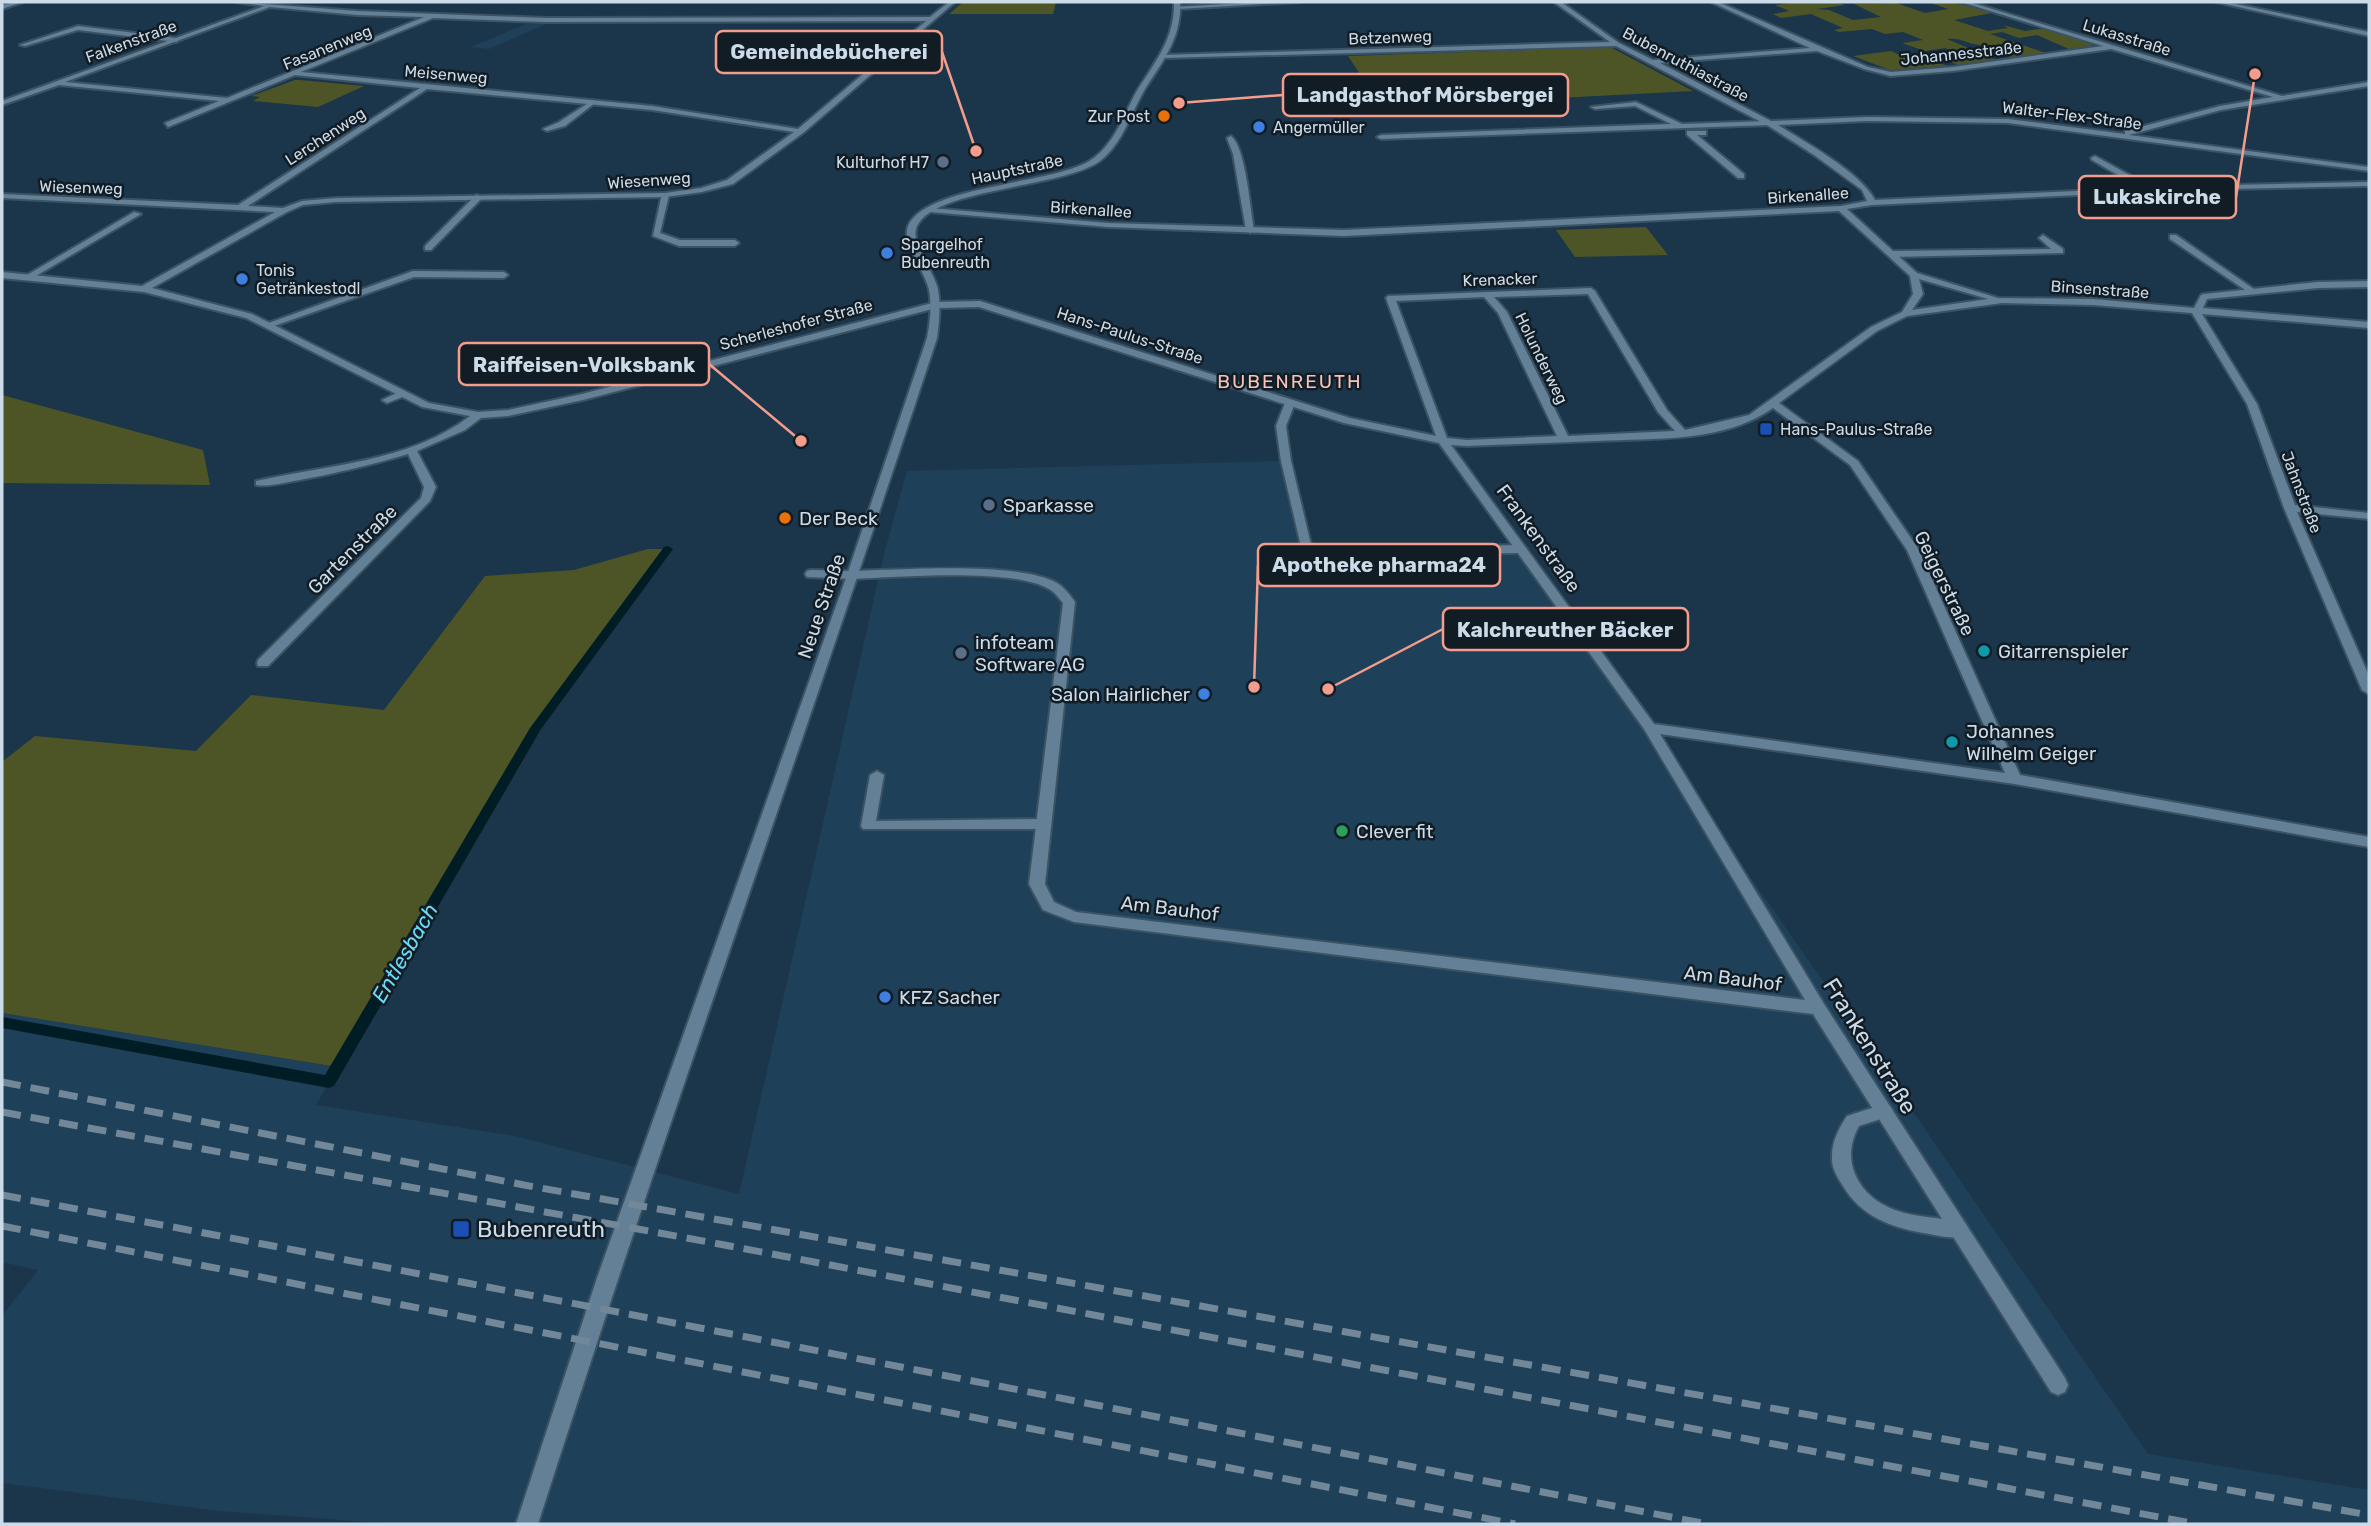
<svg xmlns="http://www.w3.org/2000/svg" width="2371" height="1526" font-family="Rubik,sans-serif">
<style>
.built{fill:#1e4059}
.green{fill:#4d5526}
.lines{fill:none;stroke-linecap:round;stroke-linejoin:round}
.stream{fill:#001d25;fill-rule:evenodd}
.service-casing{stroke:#3b5263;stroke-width:4}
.minor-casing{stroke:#3b5263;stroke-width:4}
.tertiary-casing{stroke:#3b5263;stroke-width:4}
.service{fill:#638097;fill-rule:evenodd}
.minor{fill:#638097;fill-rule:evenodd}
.tertiary{fill:#638097;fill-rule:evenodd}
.rail{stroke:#728798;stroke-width:7;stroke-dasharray:19 10;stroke-linecap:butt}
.food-dot{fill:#e8710a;stroke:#111c25;stroke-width:2.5}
.shop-dot{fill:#3f7fe0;stroke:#111c25;stroke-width:2.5}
.service-dot{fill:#5c6f8a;stroke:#111c25;stroke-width:2.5}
.transit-dot{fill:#1a4fb4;stroke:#111c25;stroke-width:2.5}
.culture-dot{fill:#0f9aa8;stroke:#111c25;stroke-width:2.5}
.leisure-dot{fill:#2e9e5b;stroke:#111c25;stroke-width:2.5}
.labels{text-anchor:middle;stroke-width:5;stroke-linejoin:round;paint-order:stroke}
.far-street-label{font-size:16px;fill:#ccdbe8;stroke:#111c25}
.far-poi-label{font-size:16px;fill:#ccdbe8;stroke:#111c25;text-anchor:start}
.far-quarter-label{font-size:19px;letter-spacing:2px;fill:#f6c3b9;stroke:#111c25}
.poi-label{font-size:19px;fill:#ccdbe8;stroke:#111c25;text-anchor:start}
.street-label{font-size:19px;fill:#ccdbe8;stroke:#111c25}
.water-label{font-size:21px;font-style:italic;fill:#6cd9f6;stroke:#111c25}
.near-street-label{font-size:23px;fill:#ccdbe8;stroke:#111c25}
.near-poi-label{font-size:23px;fill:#ccdbe8;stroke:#111c25;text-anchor:start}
.leader{fill:none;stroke:#f49d8c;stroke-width:2.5}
.callout-dot{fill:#f49d8c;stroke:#111c25;stroke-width:2.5}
.callout{fill:#111c25;stroke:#f49d8c;stroke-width:2.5}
.callout-label{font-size:21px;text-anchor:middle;font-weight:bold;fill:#ccdbe8}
</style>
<rect width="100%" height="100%" fill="#1b364a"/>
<!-- built -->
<g class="built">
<polygon points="526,24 546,24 489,49 471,47"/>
<polygon points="1286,461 1307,553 1521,549 1846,1014 2148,1454 2369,1490 2369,1524 395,1524 219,1511 2,1483 2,1316 38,1270 2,1262 2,1013 338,1067 316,1105 515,1136 739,1194 884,554 907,471"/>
</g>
<!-- green -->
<g class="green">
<polygon points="963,2 1056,2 1053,14 949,14"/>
<path d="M 1799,2 L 1843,2 L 1839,3 L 1845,5 L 1817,9 L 1829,10 L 1853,20 L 1881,17 L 1854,4 L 1896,3 L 1925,13 L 1948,9 L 1931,3 L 1953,2 L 1992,13 L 1954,20 L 1988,31 L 2008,28 L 2003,25 L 2025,31 L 2045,28 L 2096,45 L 2069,49 L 2037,35 L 2019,38 L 2002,32 L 1990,34 L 2046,53 L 2011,58 L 2000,53 L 2013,51 C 1997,45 1996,45 1980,45 C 1968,44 1960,37 1947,39 L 1997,60 L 1958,65 L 1946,60 L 1967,57 L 1945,48 L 1925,51 L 1902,43 L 1923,40 L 1903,32 L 1885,34 L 1872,29 L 1839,32 L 1834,30 L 1843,28 L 1811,14 L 1781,18 L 1773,14 L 1789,11 L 1775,5 Z"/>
<polygon points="1610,47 1693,91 1382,107 1348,56"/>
<polygon points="1891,51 1900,55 1916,53 1947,66 1890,70 1853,56"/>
<polygon points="295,80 300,80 364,86 318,107 253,101 260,97 251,96"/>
<polygon points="1646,227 1668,255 1575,257 1556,230"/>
<polygon points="2,395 203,450 210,485 2,483"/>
<polygon points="648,549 668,549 536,728 338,1067 2,1013 2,762 35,736 196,751 251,695 384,710 485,576 574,570"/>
</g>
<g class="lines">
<!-- stream -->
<polygon class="stream" points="668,546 673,549 541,729 334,1086 329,1088 2,1028 2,1017 325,1075 530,728 664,547"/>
<defs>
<g id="service">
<polygon points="78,26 176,38 179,40 176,42 78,30 25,46 20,45"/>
<polygon points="593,100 595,103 565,126 547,131 543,129 559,122"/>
<polygon points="1636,102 1682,124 1770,121 1774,123 1770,125 1381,139 1377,137 1381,135 1671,124 1635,106 1595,109 1591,107"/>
<polygon points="1687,131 1706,131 1706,135 1697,135 1744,174 1744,178 1738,178 1687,135"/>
<path d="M 1231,136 C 1246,148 1250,209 1254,230 L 1250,233 L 1246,230 L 1233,154 L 1227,138 Z"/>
<polygon points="2095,156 2153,188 2154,190 2147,192 2092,160 2091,158"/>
<polygon points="662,193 669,195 660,233 680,240 735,240 739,243 735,246 679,246 653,236"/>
<polygon points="476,195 483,197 431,250 425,250 425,246"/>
<polygon points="134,212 141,214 29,280 22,278"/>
<polygon points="2043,235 2063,249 2063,253 1892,257 1888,254 1892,251 2051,249 2039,238"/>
<polygon points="2170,235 2176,235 2258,292 2251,294 2170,239"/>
<polygon points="413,271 504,272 508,275 504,278 414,277 271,327 263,325"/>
<polygon points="401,391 405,392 405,396 387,403 382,400"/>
<polygon points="1290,400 1295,403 1286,426 1291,461 1312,549 1521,545 1527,549 1521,553 1303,555 1281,461 1276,426 1285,403"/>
<polygon points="811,570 853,571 859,575 853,579 807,577 805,574 807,571"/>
<polygon points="877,771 884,775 876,821 1044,819 1051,824 1044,829 863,829 861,826 870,775"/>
<path d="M 1884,1104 L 1890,1106 L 1893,1111 L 1890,1116 L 1859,1126 C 1839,1161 1859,1197 1895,1210 C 1918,1219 1943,1216 1966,1224 L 1968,1230 L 1966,1236 C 1953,1240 1936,1235 1923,1233 C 1890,1227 1861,1216 1843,1186 C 1837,1177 1831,1167 1832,1156 C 1832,1141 1839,1128 1847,1116 Z"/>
</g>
<g id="minor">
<polygon points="14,2 23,2 2,9 2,5"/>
<path d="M 236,2 L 357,11 L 546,18 L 930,17 L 949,2 L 955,2 L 803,133 L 733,184 L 702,192 L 665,197 L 336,202 L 303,205 L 287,212 L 152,288 L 252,314 L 429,403 L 478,412 L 508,410 L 582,394 L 936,302 L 980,301 L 1350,418 L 1436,436 L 1386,298 L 1388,296 L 1591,288 L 1595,291 L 1667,410 L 1685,430 L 1749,415 L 1871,327 L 1902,312 L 1913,294 L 1910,276 L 1839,211 L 1344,236 L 1108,227 L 930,212 L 926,210 L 930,208 L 1108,223 L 1344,230 L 1841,206 L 1867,201 L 1862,190 L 1814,155 L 1767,125 L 1616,46 L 1162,58 L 1164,55 L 1610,42 L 1554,2 L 1561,2 L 1619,43 L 1653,60 L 1810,48 L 1711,2 L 1718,2 L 1868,67 L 1891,72 L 1953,67 L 2103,46 L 1961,2 L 1969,2 L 2282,96 L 2369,82 L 2369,86 L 2221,110 L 2129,135 L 2369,167 L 2369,171 L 2008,123 L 1867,121 L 1778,125 C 1805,142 1860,172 1875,200 L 2186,186 L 2369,182 L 2369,186 L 2186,190 L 1872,205 L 1847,209 L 1917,273 L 1998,298 L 2093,299 L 2194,308 L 2201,295 L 2204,294 L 2318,282 L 2369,281 L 2369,287 L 2318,288 L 2207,299 L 2203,308 L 2369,322 L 2369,328 L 2202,314 L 2257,404 L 2295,505 L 2369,513 L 2369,519 L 2297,512 L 2369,676 L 2369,694 L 2362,690 L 2284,508 L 2247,404 L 2192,313 L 2093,305 L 2002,303 L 1907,316 L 1877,331 L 1779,403 L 1858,461 L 1919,550 L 2020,775 L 2369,837 L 2369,847 L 2015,784 L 1660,734 L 1824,1004 L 2065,1378 L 2068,1385 L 2065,1392 L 2058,1395 L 2051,1392 L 1813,1014 L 1074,922 L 1043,910 L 1029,884 L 1063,603 C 1058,597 1054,591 1047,588 C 1011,568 897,577 853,579 L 847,575 L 853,571 C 901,570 1017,561 1057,583 C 1064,587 1070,595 1075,602 L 1045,884 L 1054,902 L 1076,912 L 1805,1000 L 1644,729 L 1439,443 L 1344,423 L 979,307 L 936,308 L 583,400 L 508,416 L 481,418 L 465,430 L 417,451 L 436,487 L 430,501 L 268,666 L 258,666 L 257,663 L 258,660 L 421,498 L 424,487 L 408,454 C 371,465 333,474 294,481 C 282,483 268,487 256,485 L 256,481 C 327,465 410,462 470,416 L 422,407 L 246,318 L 144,292 L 2,278 L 2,272 L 142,286 L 275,212 L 2,198 L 2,194 L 238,205 L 420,88 L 295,75 L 168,127 L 165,123 L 219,101 L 59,85 L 2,105 L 2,101 L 264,6 ZM 270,7 L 357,15 L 424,17 L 227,98 L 65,82 ZM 433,18 L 546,22 L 926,21 L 798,129 L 652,106 L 301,72 ZM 2111,49 L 2273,97 L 2220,106 L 2125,131 L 2125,134 L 2008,119 L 1867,117 L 1771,121 L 1660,63 L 1817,51 L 1864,69 L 1891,76 L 1953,71 ZM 427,89 L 652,110 L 794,132 L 727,180 L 701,188 L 665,193 L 336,198 L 302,201 L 283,208 L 248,206 ZM 1919,279 L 1988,299 L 1912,310 L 1923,294 ZM 1588,294 L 1658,412 L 1675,431 L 1568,436 L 1507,312 L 1494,297 ZM 1484,297 L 1498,313 L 1557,436 L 1467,440 L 1447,438 L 1396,301 ZM 1773,408 L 1850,465 L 1907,550 L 2005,773 L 1654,724 L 1451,445 L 1467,446 C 1510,444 1553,443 1596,441 C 1654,438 1724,443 1773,408 Z"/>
<polygon points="1260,2 1299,2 1178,9 1175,7"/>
<polygon points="2216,2 2226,2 2369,32 2369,36"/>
</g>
<path id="tertiary" d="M 1174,2 L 1180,2 C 1182,37 1163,61 1145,89 C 1131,113 1123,143 1100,161 C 1063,188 934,188 917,226 C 909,243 935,272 938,290 C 941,306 939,322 937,338 C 807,734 665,1127 538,1524 L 516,1524 L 597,1278 L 847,575 L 927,338 C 930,322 932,306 929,290 C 925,270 901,245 908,226 C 925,185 1055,184 1091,160 C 1116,143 1124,113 1138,89 C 1156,61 1175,37 1174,2 Z"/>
</defs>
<!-- service casing -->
<use href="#service" class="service-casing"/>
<!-- minor casing -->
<use href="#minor" class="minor-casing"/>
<!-- tertiary casing -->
<use href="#tertiary" class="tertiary-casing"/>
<!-- service -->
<use href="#service" class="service"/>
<!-- minor -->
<use href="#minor" class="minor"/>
<!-- tertiary -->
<use href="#tertiary" class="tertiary"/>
<!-- rail -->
<g class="rail">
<polyline points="2,1082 524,1185 2369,1515"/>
<polyline points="2,1112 714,1243 2196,1524"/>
<path d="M 2,1195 C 571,1301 1139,1414 1707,1524"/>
<polyline points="2,1226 1515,1524"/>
</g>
</g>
<!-- markers -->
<g class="food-dot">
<circle cx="1164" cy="116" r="7"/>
<circle cx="785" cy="518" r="7"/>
</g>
<g class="shop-dot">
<circle cx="1259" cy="127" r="7"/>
<circle cx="887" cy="253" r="7"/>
<circle cx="242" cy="279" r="7"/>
<circle cx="1204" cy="694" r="7"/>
<circle cx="885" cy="997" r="7"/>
</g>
<g class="service-dot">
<circle cx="943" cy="162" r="7"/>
<circle cx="989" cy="505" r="7"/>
<circle cx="961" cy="653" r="7"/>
</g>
<g class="transit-dot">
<rect x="1759" y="422" width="14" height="14" rx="3.5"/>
<rect x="452" y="1220" width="18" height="18" rx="3.5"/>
</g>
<g class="culture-dot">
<circle cx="1984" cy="651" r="7"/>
<circle cx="1952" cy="742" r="7"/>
</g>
<circle class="leisure-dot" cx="1342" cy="831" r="7"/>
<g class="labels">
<!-- far-street labels -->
<g class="far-street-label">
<text transform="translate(1390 37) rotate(-2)" y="6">Betzenweg</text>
<text transform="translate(2127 37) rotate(17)" y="6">Lukasstraße</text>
<text transform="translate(131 41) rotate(-20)" y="6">Falkenstraße</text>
<text transform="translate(327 47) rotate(-22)" y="6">Fasanenweg</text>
<text transform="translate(1961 53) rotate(-6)" y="6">Johannesstraße</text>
<text transform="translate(1686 64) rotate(28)" y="6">Bubenruthiastraße</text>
<text transform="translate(446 74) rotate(5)" y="6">Meisenweg</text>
<text transform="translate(2072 115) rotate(7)" y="6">Walter-Flex-Straße</text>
<text transform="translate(325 136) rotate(-33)" y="6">Lerchenweg</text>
<text transform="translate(1017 169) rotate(-12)" y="6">Hauptstraße</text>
<text transform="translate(649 180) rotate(-4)" y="6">Wiesenweg</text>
<text transform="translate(81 187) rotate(2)" y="6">Wiesenweg</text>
<text transform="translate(1808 195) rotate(-4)" y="6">Birkenallee</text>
<text transform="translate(1091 209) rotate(4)" y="6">Birkenallee</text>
<text transform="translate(1500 279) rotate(-2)" y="6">Krenacker</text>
<text transform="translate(2100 289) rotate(4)" y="6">Binsenstraße</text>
<text transform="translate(796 324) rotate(-15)" y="6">Scherleshofer Straße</text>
<text transform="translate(1130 335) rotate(18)" y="6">Hans-Paulus-Straße</text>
<text transform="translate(1542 358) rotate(64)" y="6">Holunderweg</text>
<text transform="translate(2302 492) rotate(69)" y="6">Jahnstraße</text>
</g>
<!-- far-poi labels -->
<g class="far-poi-label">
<text x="1150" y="122" text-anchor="end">Zur Post</text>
<text x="1273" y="133">Angermüller</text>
<text x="929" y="168" text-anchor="end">Kulturhof H7</text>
<text x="901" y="250">Spargelhof<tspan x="901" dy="18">Bubenreuth</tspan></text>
<text x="256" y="276">Tonis<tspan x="256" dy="18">Getränkestodl</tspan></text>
<text x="1780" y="435">Hans-Paulus-Straße</text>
</g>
<!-- far-quarter labels -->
<g class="far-quarter-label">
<text x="1290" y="388">BUBENREUTH</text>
</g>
<!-- poi labels -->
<g class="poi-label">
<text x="1003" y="512">Sparkasse</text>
<text x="799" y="525">Der Beck</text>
<text x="975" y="649">infoteam<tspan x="975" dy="22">Software AG</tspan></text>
<text x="1998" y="658">Gitarrenspieler</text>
<text x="1190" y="701" text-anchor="end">Salon Hairlicher</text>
<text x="1966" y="738">Johannes<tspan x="1966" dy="22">Wilhelm Geiger</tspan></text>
<text x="1356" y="838">Clever fit</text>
<text x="899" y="1004">KFZ Sacher</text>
</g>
<!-- street labels -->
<g class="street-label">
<text transform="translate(1539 538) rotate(54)" y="7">Frankenstraße</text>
<text transform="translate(352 549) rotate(-45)" y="7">Gartenstraße</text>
<text transform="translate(1945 583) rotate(64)" y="7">Geigerstraße</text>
<text transform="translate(821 606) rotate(-71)" y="7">Neue Straße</text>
<text transform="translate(1170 908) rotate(7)" y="7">Am Bauhof</text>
<text transform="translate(1733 978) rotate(7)" y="7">Am Bauhof</text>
</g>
<!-- water labels -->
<g class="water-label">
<text transform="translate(405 953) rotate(-60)" y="7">Entlesbach</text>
</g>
<!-- near-street labels -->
<g class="near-street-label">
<text transform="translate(1870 1046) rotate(58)" y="8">Frankenstraße</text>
</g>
<!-- near-poi labels -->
<g class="near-poi-label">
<text x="477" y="1237">Bubenreuth</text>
</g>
</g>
<!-- callouts -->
<path class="leader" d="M976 151L942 52M1179 103L1283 95M2255 74L2236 197M801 441L709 364M1254 687L1258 565M1328 689L1443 629"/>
<g class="callout-dot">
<circle cx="976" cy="151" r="7"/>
<circle cx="1179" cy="103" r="7"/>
<circle cx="2255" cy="74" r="7"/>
<circle cx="801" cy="441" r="7"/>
<circle cx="1254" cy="687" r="7"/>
<circle cx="1328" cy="689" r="7"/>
</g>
<g class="callout">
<rect x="716" y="31" width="226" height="42" rx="7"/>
<rect x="1283" y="74" width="285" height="42" rx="7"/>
<rect x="2079" y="176" width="157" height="42" rx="7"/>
<rect x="459" y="343" width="250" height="42" rx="7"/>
<rect x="1258" y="544" width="242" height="42" rx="7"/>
<rect x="1443" y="608" width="245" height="42" rx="7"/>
</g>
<g class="callout-label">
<text x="829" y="59">Gemeindebücherei</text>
<text x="1425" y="102">Landgasthof Mörsbergei</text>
<text x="2157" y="204">Lukaskirche</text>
<text x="584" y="372">Raiffeisen-Volksbank</text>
<text x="1379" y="572">Apotheke pharma24</text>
<text x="1565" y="637">Kalchreuther Bäcker</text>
</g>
<!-- border -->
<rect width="2371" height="1526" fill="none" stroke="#ccdbe8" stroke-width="7"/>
</svg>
